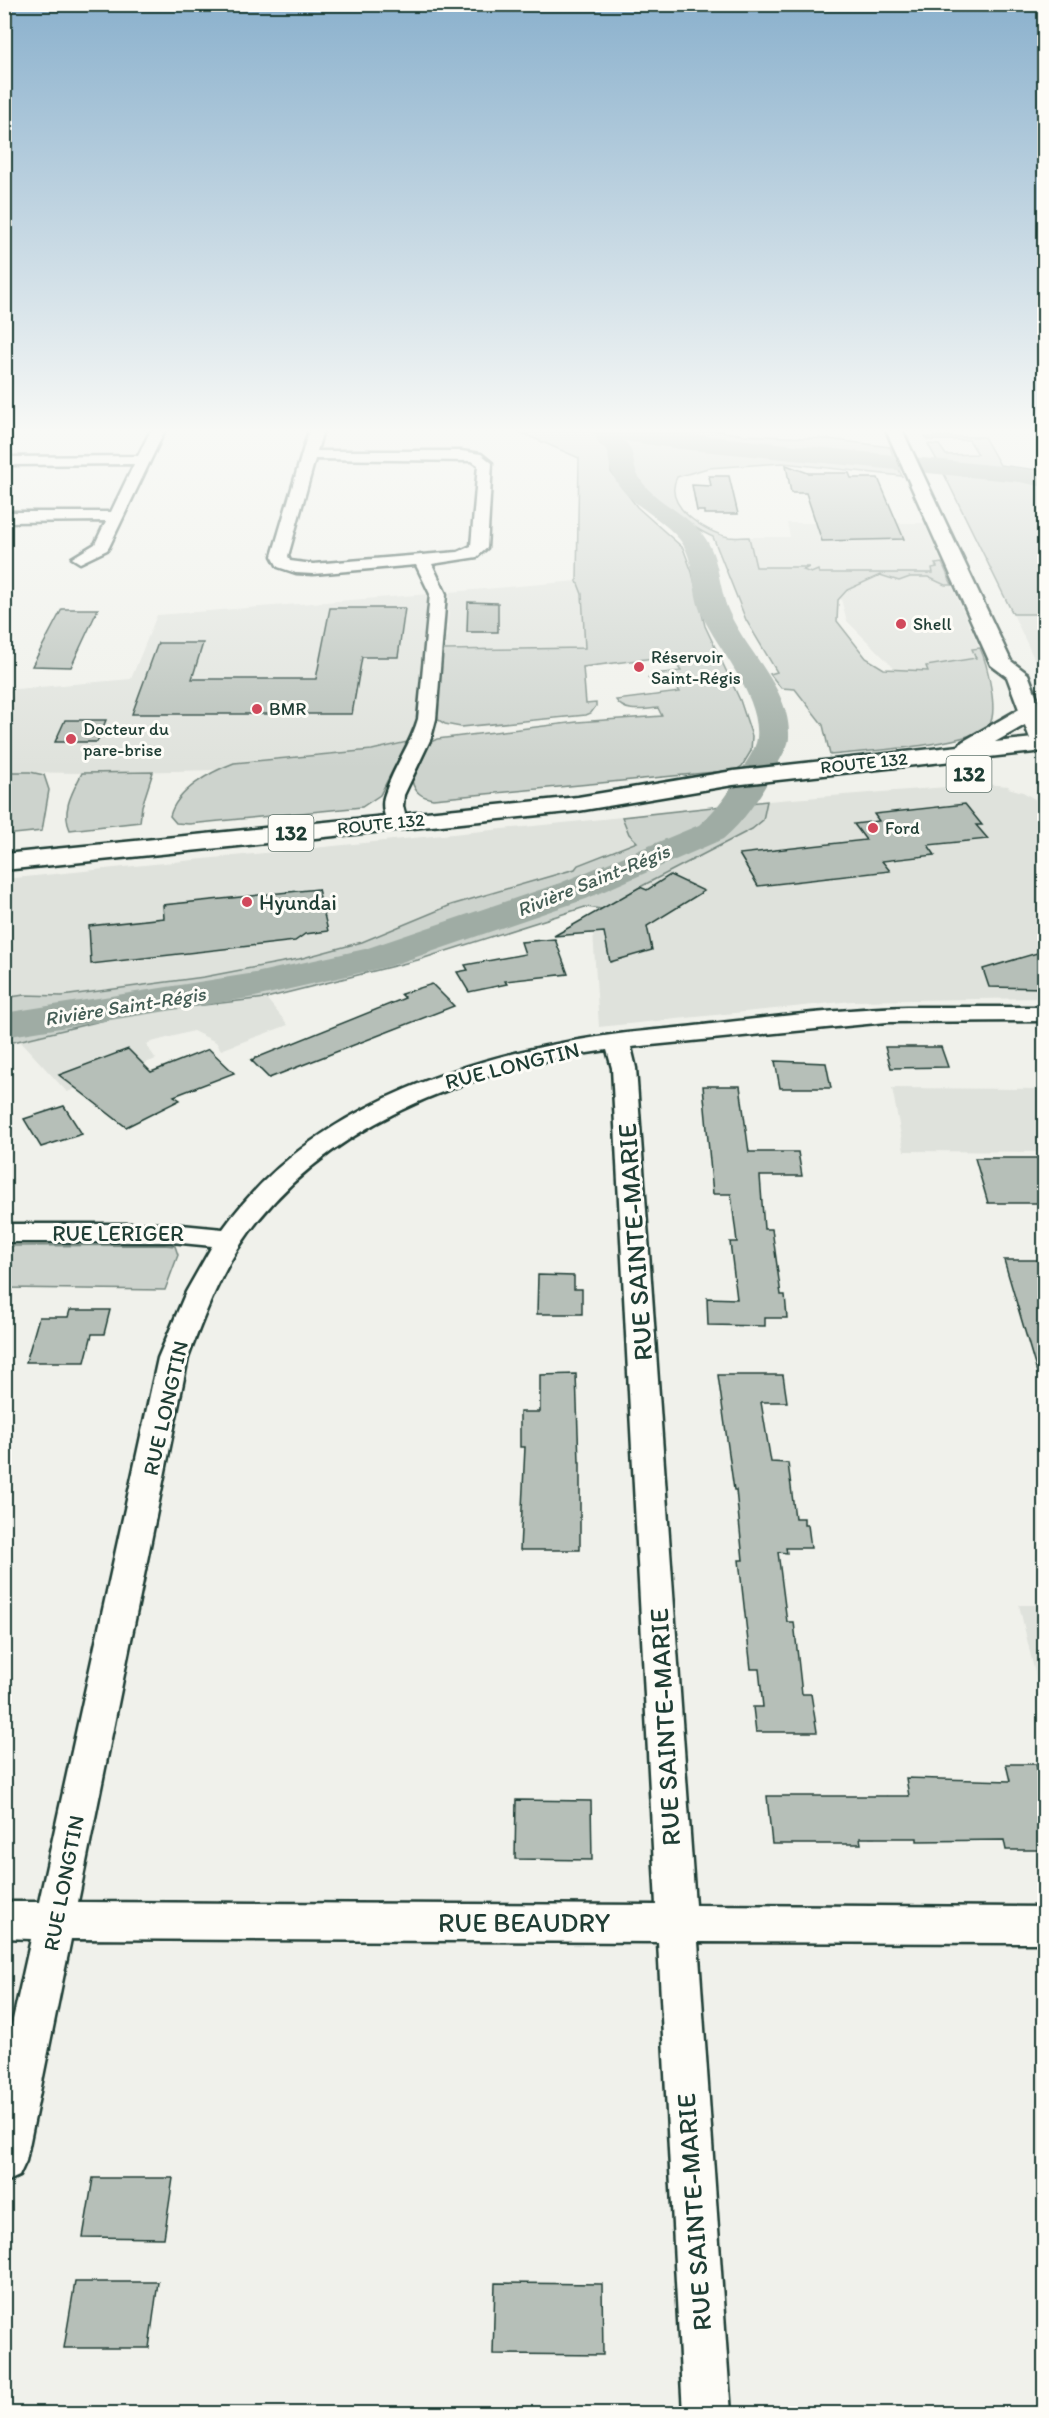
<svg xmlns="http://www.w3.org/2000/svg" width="1049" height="2418" font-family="Itim,sans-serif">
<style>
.built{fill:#dfe2dc}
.green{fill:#cdd3cd;stroke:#768880;stroke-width:1.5}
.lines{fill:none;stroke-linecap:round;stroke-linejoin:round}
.river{fill:#9faca4;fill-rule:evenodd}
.building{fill:#b6bfb8;stroke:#1f3d34;stroke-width:1.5}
.minor-casing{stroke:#1f3d34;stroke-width:5}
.tertiary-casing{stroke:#1f3d34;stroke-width:5}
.trunk-casing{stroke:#1f3d34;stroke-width:5}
.minor{fill:#fdfcf7;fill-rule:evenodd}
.tertiary{fill:#fdfcf7;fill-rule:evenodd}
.trunk{fill:#fdfcf7;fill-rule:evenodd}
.poi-dot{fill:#d1495b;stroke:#fdfcf7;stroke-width:2}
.labels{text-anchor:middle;stroke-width:6;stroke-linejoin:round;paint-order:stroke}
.far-poi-label{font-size:18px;fill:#1f3d34;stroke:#fdfcf7;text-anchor:start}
.far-street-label{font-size:18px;fill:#1f3d34;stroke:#fdfcf7}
.far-water-label{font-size:20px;font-style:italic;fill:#455e56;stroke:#fdfcf7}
.shield{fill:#fdfcf7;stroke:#62766e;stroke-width:1.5}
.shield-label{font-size:21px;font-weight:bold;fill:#1f3d34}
.poi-label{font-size:22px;fill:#1f3d34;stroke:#fdfcf7;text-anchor:start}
.street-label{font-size:22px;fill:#1f3d34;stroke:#fdfcf7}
.near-street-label{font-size:27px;fill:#1f3d34;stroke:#fdfcf7}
</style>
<rect width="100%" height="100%" fill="#f0f1eb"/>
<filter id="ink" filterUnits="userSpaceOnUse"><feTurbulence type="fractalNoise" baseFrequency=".0167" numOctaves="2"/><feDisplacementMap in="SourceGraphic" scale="12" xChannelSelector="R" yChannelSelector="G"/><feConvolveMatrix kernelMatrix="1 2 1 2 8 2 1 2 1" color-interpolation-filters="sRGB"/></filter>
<g filter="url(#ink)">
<!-- built -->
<g class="built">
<polygon points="787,523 924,523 987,665 918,672 896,670 847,621 834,574 757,574 749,537 790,537"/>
<polygon points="577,581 582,594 585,648 442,650 444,638 447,637 450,592"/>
<polygon points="429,594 418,712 407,742 372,750 243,761 218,770 82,773 5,772 5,690 131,679 157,615"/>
<polygon points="1013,614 1044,614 1044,671 1040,671"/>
<polygon points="985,784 1009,786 1008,788 1023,792 1038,801 1044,814 1044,998 852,1001 599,1027 592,915 640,887 752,829 763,820 767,801"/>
<polygon points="622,817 629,834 638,842 578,865 575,869 451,905 362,942 299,959 204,977 62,996 24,995 5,998 5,879"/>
<polygon points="266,998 288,1025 221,1050 216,1042 193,1031 148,1043 147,1046 156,1059 67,1092 20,1041 134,1013"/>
<polygon points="892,1088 1044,1089 1044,1152 904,1151"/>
<polygon points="1019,1605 1044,1605 1044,1707 1033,1665"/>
</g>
<!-- green -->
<g class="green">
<path d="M 515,430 L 583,430 L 600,433 L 600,444 L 611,450 L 611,472 L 637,507 L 683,548 L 692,572 L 705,626 L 740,700 L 752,736 L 751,751 L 742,766 L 736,770 L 433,799 C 422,797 415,793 412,781 L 431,742 L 437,739 L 577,722 L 662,716 L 658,708 C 644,709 625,714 616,700 L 680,692 L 671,680 L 654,682 L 648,678 L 654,674 L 681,671 L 670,656 L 583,667 L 586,704 L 596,703 L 596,706 L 591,713 L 586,715 L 461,727 L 445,724 L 437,719 L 442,650 L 585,648 L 582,594 L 577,581 L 579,458 Z"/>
<polygon points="618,430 714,430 743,435 828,439 890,447 895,461 850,457 799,447 685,441 667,435"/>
<path d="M 623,434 L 692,445 L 748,449 L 898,468 L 902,476 L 783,463 L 708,468 L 677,477 C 662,506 705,532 729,537 C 735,538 742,537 749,537 L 756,567 L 809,567 L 803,570 L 811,573 L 818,570 L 819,573 L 933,573 L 932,568 L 937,567 L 935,564 L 942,563 L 952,585 L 945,585 L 928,577 L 910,577 L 899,581 L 880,575 L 847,590 L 838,600 L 837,621 L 866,658 L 884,669 L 928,671 L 926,666 L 976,658 L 972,649 L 980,648 C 987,663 999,712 989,725 C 974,745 859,752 830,755 L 823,725 L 795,689 L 781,688 L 770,674 L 777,672 L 746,620 L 713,537 C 696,530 642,492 634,476 C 627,460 634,453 619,438 Z"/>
<polygon points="925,437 984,437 1000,465 1044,471 1044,478 939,464 928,444 939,445 946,455 978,454 969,440 927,440"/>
<polygon points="942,470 1044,484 1044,614 1013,614"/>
<path d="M 407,742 L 380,795 L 362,807 L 189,824 L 176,823 L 170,816 C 177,790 210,772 234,763 L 372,750 Z"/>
<polygon points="5,772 30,772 44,775 49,790 42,831 5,835"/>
<path d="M 153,772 L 142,806 L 140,822 L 70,830 C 61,810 73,791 82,773 Z"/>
<polygon points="767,801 763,820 752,829 640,887 602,909 585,907 418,960 266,998 134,1013 5,1044 5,998 24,995 62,996 204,977 299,959 362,942 451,905 575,869 578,865 637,842 629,834 622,817"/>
<polygon points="164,1245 175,1246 178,1255 165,1290 5,1288 5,1246"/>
</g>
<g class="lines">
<!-- river -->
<path class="river" d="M 592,430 L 650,430 L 1020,468 L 1044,473 L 1044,487 L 1020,482 L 680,449 L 624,441 C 636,450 631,465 639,477 C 653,502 686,512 703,535 C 720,557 718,587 729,612 C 747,653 791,690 789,737 C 789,745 784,752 781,758 C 765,788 749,817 723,839 L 586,899 L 390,966 L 255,997 L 4,1037 L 4,1013 L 255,973 L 365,949 L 560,883 L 699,825 C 717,809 729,792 741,771 C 746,762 756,749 757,738 C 761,696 719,651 702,615 C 691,592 696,560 680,540 C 654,508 610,501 608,451 L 599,443 Z"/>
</g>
<!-- building -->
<g class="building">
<polygon points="786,465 808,473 849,473 851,478 878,478 904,539 822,541 806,493 791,493"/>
<polygon points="709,476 729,476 738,514 704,514 704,511 697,511 692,485 711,486"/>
<polygon points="468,602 498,603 498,632 467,632"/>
<polygon points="330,608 405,608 398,657 362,657 352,714 132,714 158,643 203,643 192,679 316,679"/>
<polygon points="62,609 98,609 71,667 32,666"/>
<polygon points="65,720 106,720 97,742 55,742"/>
<polygon points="965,804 982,825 976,825 988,839 928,845 935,855 882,861 890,871 758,886 739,854 866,840 854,824 879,821 874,814"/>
<polygon points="670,875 704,891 647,926 652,950 610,962 604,932 554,936 640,887 647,890"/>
<polygon points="318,889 328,931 305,934 295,941 91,964 89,926 164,918 163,905"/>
<polygon points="555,939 568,974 505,981 507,984 469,992 457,972 468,970 465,965 525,954 521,942"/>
<polygon points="1044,951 1044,988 989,987 983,969"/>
<polygon points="432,984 454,1006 269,1078 251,1060 405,998 401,994"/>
<polygon points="885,1047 941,1047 948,1067 891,1068"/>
<polygon points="128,1049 151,1072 209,1049 234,1073 174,1096 180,1100 126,1127 59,1075"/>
<polygon points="775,1061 826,1063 831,1088 780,1088"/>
<polygon points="703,1086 740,1086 749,1152 798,1152 802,1176 760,1176 764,1229 772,1229 781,1295 785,1295 787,1318 765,1318 765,1326 708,1325 707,1298 737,1299 730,1242 737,1242 731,1194 713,1194"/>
<polygon points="64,1106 82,1134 41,1147 24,1119"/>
<polygon points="975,1158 1044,1158 1044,1203 988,1203"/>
<polygon points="1004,1260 1044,1260 1044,1379 1039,1379"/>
<polygon points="538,1275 574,1276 574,1289 582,1289 582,1314 537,1314"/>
<polygon points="70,1310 110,1310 104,1334 92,1334 85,1362 26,1362 39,1317 68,1317"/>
<polygon points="576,1374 579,1462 580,1462 580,1550 520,1550 525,1447 520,1447 520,1412 540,1412 540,1375"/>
<polygon points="718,1375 783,1375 787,1402 761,1402 771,1462 788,1463 795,1518 804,1518 804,1525 808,1525 811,1548 786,1548 787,1553 778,1552 787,1622 794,1622 802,1694 811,1694 817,1732 756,1732 753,1707 763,1707 759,1669 751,1669 739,1560 743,1560 736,1490 734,1490"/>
<polygon points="1006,1764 1036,1764 1044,1799 1044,1850 1006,1850 1004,1840 917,1841 917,1838 860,1838 861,1844 772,1844 767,1796 909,1796 906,1778 1010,1781"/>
<polygon points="516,1800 591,1801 592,1860 515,1859"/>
<polygon points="93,2178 173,2178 164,2238 83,2237"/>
<polygon points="75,2282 158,2282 149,2348 64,2348"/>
<polygon points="495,2283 602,2284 603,2355 493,2354"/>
</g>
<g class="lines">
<defs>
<g id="minor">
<polygon points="151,430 165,430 109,547 107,550 80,563 72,558 95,544 106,521 4,522 4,512 111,512 134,464 4,465 4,457 138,456"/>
<path d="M 309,430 L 323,430 L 317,451 L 461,451 L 481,454 L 492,463 L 487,548 L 477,557 L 432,564 L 446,594 L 436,719 L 431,738 L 404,795 L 403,806 L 407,822 L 404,826 L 390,826 C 384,818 381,804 385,794 C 393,768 410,746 418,719 L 430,594 L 416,565 L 313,574 L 296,573 L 278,567 L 272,556 ZM 315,459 L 472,461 L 478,465 L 471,546 L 458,552 L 313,564 L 290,561 L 288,556 Z"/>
<path d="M 907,1007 L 1044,1007 L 1044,1021 L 887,1022 L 631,1047 L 636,1068 L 695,1905 L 1044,1907 L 1044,1943 L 698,1942 L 731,2414 L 683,2414 L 658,1942 L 71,1939 L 26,2161 L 19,2176 L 4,2183 L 4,2060 L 31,1939 L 4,1938 L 4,1902 L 39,1902 L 158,1358 L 186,1292 L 212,1246 L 171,1242 L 4,1242 L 4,1224 L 171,1224 L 223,1229 C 306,1112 455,1059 591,1038 C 626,1032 660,1030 695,1026 C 765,1018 836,1009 907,1007 ZM 607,1050 L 612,1068 L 656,1905 L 78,1902 L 188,1358 C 202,1321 216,1284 237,1250 C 315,1127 468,1069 607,1050 Z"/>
</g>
<polygon id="tertiary" points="886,430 902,430 1011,661 1028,674 1044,716 1044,751 1036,749 1032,744 1007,677 991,665"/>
<polygon id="trunk" points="1031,705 1039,707 1042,712 1039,717 995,742 1044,737 1044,751 733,785 578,811 4,870 4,854 578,797 733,771 959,746 962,742 1023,707"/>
</defs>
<!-- minor casing -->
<use href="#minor" class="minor-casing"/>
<!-- tertiary casing -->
<use href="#tertiary" class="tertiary-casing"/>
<!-- trunk casing -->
<use href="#trunk" class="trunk-casing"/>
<!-- minor -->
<use href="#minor" class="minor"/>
<!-- tertiary -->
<use href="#tertiary" class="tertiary"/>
<!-- trunk -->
<use href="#trunk" class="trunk"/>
</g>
</g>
<!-- sky -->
<linearGradient id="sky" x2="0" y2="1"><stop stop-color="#8bb1cd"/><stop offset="0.56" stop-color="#f8f9f6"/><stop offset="1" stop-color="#f8f9f6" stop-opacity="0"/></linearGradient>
<rect width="1049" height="769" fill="url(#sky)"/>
<!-- markers -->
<g class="poi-dot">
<circle cx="901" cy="624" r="6"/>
<circle cx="639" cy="667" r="6"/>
<circle cx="257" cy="709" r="6"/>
<circle cx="71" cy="739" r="6"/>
<circle cx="873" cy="828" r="6"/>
<circle cx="247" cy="902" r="6"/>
</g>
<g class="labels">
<!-- far-poi labels -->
<g class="far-poi-label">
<text x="913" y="630">Shell</text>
<text x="651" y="663">Réservoir<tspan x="651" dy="21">Saint-Régis</tspan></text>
<text x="269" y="715">BMR</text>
<text x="83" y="735">Docteur du<tspan x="83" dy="21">pare-brise</tspan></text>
<text x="885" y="834">Ford</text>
</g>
<!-- far-street labels -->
<g class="far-street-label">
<text transform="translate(864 763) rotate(-6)" y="6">ROUTE 132</text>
<text transform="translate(381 824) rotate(-6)" y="6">ROUTE 132</text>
</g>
<!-- far-water labels -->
<g class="far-water-label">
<text transform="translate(593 880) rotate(-22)" y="7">Rivière Saint-Régis</text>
<text transform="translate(125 1006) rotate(-9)" y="7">Rivière Saint-Régis</text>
</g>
<!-- shield labels -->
<g class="shield">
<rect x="946.5" y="756" width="45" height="36" rx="4.5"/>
<rect x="268.5" y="815" width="45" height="36" rx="4.5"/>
</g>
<g class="shield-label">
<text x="969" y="781">132</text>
<text x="291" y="840">132</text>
</g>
<!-- poi labels -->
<g class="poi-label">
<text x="259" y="910">Hyundai</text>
</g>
<!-- street labels -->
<g class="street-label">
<text transform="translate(512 1065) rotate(-14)" y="8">RUE LONGTIN</text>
<text x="118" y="1241">RUE LERIGER</text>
<text transform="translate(165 1408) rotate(-77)" y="8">RUE LONGTIN</text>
<text transform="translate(63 1883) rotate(-79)" y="8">RUE LONGTIN</text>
</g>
<!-- near-street labels -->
<g class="near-street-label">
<text transform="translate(635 1242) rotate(-94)" y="9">RUE SAINTE-MARIE</text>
<text transform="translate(665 1727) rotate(-93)" y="9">RUE SAINTE-MARIE</text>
<text x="524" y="1932">RUE BEAUDRY</text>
<text transform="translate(694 2212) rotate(-94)" y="9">RUE SAINTE-MARIE</text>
</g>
</g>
<!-- margin -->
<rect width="1049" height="2418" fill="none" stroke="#fdfcf7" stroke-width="24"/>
<rect x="12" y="12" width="1025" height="2394" fill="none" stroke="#1f3d34" stroke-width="2" filter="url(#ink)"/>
</svg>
